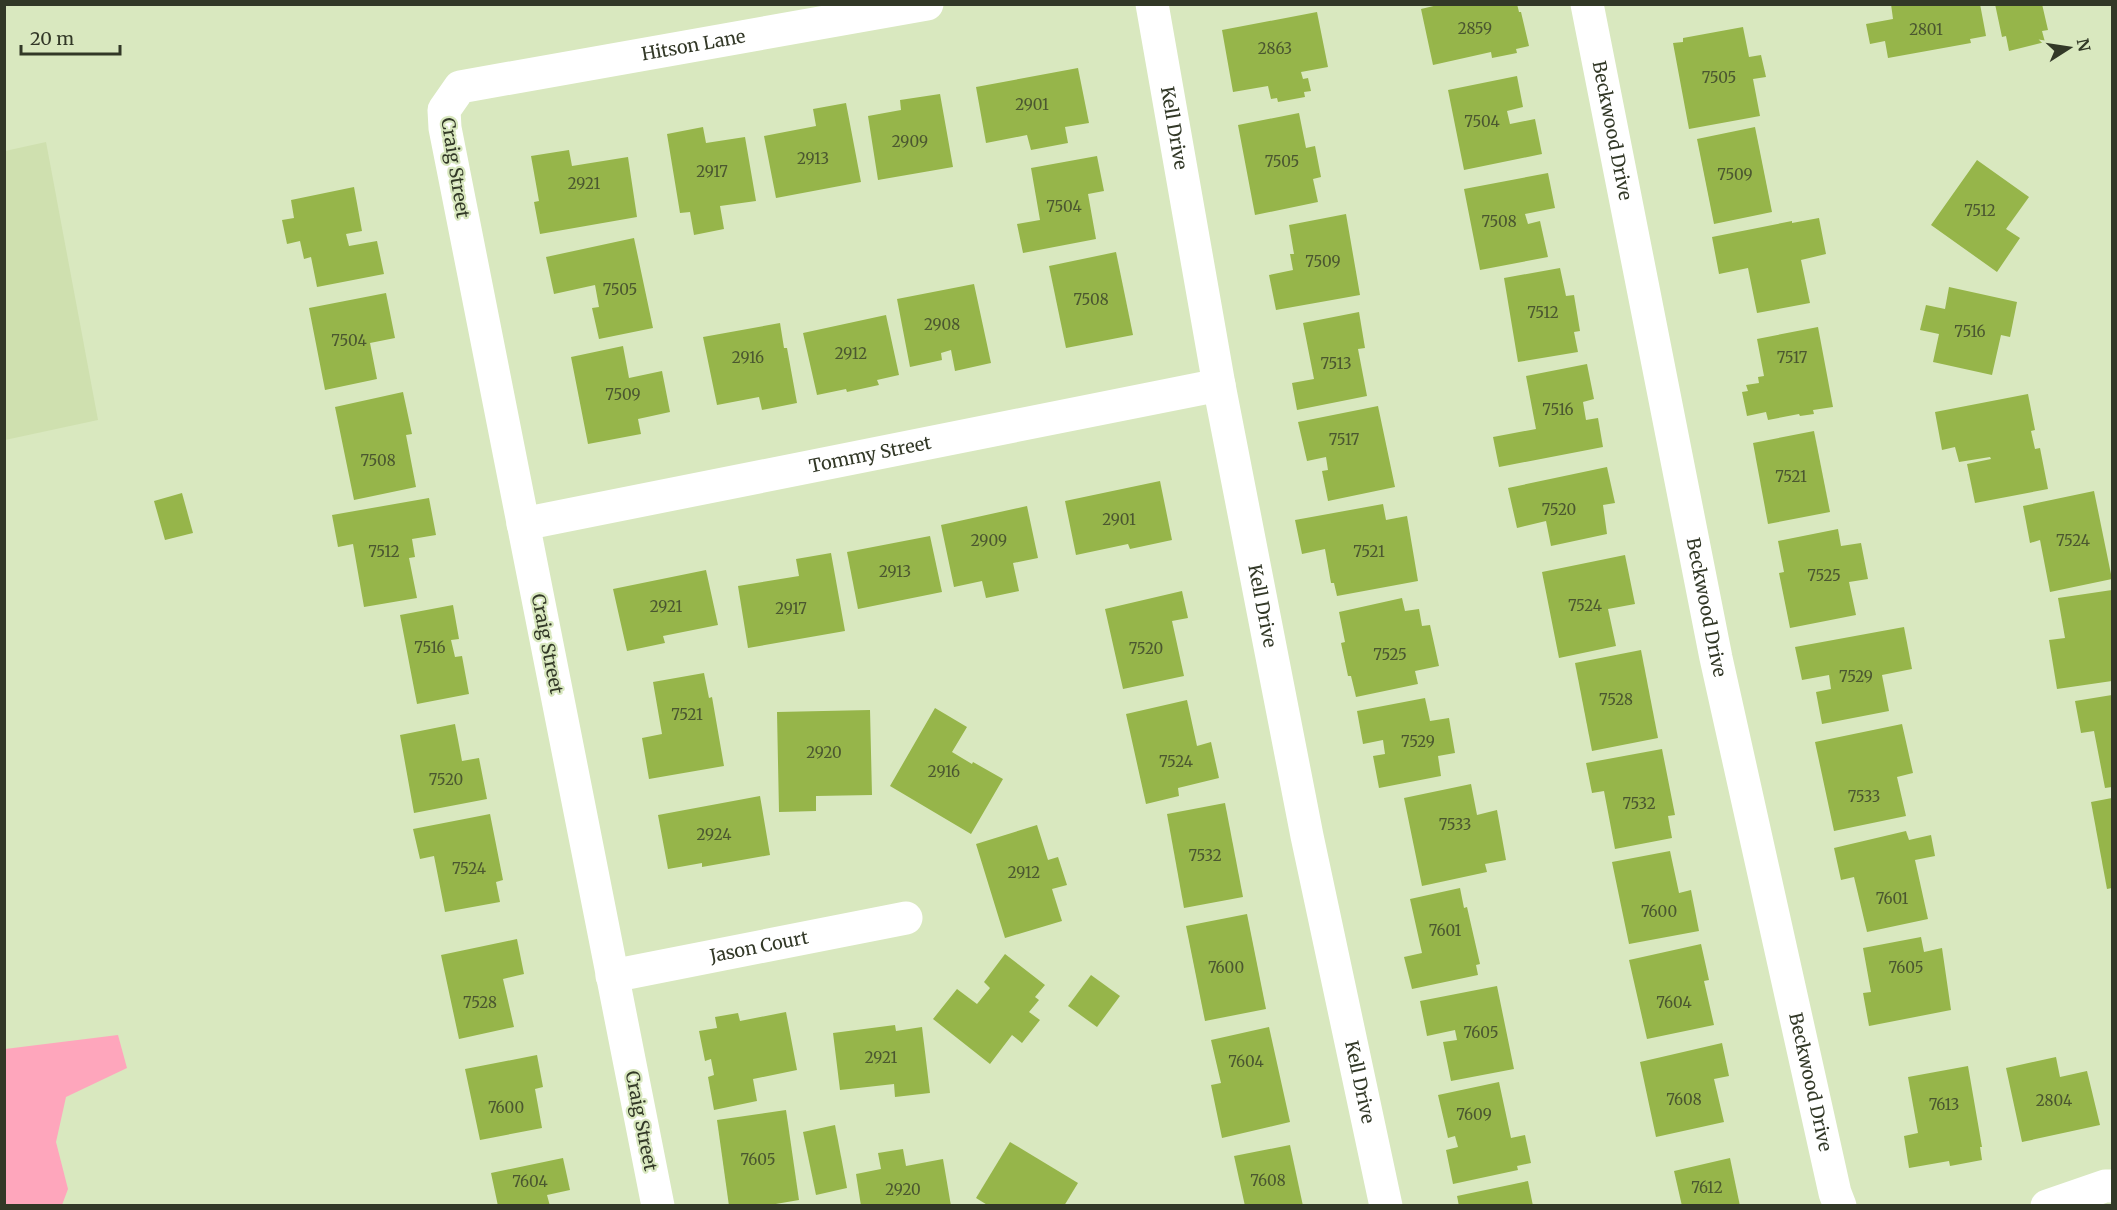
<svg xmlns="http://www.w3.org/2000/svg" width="2117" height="1210" font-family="Merriweather,serif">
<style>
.built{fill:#cfe0af}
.green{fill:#fea6bc}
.building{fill:#96b54a}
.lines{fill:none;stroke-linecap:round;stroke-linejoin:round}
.minor{stroke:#fff;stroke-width:33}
.labels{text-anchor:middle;stroke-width:4.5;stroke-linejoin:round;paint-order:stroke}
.number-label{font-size:15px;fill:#4b5730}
.street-label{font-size:18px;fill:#323827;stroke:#d9e8bf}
</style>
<rect width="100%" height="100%" fill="#d9e8bf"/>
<!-- built -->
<polygon class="built" points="46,142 98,420 5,440 5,151"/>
<!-- green -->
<polygon class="green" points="118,1035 127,1068 66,1097 56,1142 68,1189 62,1205 5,1205 5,1049"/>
<!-- building -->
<g class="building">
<polygon points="1442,4 1517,4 1519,12 1521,12 1529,46 1516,49 1517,53 1492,58 1491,52 1433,65 1421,9"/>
<polygon points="1891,4 1980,4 1986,36 1970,39 1971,43 1888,58 1885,41 1870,44 1866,24 1893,19"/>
<polygon points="1995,4 2042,4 2048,30 2042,31 2045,42 2009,51 2006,36 2002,37"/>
<polygon points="1317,12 1328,67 1301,72 1303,79 1308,78 1311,91 1304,92 1305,97 1278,102 1277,98 1271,99 1268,86 1233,92 1222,30"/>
<polygon points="1743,27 1749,57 1761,55 1766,77 1753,79 1760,116 1689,129 1673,43 1683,42 1683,38"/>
<polygon points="1078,68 1089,123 1065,127 1068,143 1031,150 1027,135 986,143 976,87"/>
<polygon points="1517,76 1523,107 1507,111 1510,124 1535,119 1542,154 1464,170 1448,90"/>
<polygon points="940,94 953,167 878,180 868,116 901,110 900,100"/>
<polygon points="846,103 861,182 776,198 764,136 816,126 813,109"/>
<polygon points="1299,113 1306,148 1315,146 1321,177 1313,179 1318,202 1255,215 1238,125"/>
<polygon points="703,127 706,143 745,137 756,201 720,206 724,229 694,235 690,212 680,213 667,134"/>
<polygon points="1755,127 1772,212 1714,224 1697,139"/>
<polygon points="569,150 572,166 628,157 637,217 540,234 534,202 539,201 531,156"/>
<polygon points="1097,156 1104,191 1088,194 1096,239 1023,253 1017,224 1040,220 1031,168"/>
<polygon points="1977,160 2029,197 2006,229 2020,238 1997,272 1931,225"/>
<polygon points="1548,173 1555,208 1525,214 1528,224 1540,221 1548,257 1480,270 1464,189"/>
<polygon points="354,187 362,231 346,234 349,246 377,241 384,274 317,287 311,257 304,259 300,241 287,244 282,220 294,218 291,200"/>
<polygon points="1346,214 1360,295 1276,310 1269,275 1293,270 1290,254 1294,254 1289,225"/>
<polygon points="1819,218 1826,254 1801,260 1810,303 1757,313 1748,268 1719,274 1712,237 1792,221 1792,223"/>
<polygon points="634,238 653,328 599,339 592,308 599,307 595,285 554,294 546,257"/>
<polygon points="1116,252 1133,335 1066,348 1049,266"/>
<polygon points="1560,268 1566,296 1574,295 1580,331 1574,332 1578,352 1518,362 1504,278"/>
<polygon points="974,284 991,363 955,371 951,350 941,353 942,360 910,367 897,299"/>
<polygon points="1949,287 2017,302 2010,337 2001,335 1992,375 1933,362 1939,334 1920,330 1926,305 1945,309"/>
<polygon points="386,293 395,338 370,343 377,379 325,390 309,308"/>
<polygon points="1359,312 1365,348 1358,349 1367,396 1297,410 1292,383 1314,379 1303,323"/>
<polygon points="886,315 899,375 877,380 879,385 847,392 846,389 817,395 803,333"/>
<polygon points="780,323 784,348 787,348 797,403 762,410 759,397 717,405 703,337"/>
<polygon points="1818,327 1833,407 1813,410 1814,414 1800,416 1799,414 1768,420 1766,412 1747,416 1742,392 1748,391 1746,385 1759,383 1758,377 1764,376 1757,339"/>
<polygon points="623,346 629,378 662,371 670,412 638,419 641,434 588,444 571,357"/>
<polygon points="1587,364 1594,399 1583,402 1586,420 1598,418 1603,447 1499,467 1493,437 1536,429 1526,376"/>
<polygon points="403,392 412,434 406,435 416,487 354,500 335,407"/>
<polygon points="2028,394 2035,430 2031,431 2035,449 2040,448 2048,489 1975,503 1967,464 1991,459 1990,457 1959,462 1955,447 1942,450 1935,412"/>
<polygon points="1378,406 1395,487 1328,501 1322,471 1328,470 1326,457 1307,461 1298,422"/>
<polygon points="1814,431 1830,512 1768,524 1753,443"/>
<polygon points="1607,467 1615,503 1603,505 1607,534 1551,546 1546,521 1517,528 1508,488"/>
<polygon points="1160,481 1172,540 1130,549 1128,544 1076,555 1065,501"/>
<polygon points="2094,491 2112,579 2050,592 2040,540 2030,543 2023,506"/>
<polygon points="182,493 193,533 165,540 154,501"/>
<polygon points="429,498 436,535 412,539 415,557 409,558 417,598 364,607 353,544 338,547 332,515"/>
<polygon points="1383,504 1386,520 1407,516 1418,581 1337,596 1334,583 1331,583 1325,549 1302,554 1295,520"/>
<polygon points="1027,506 1038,558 1013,563 1019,591 986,598 982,581 954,587 941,525"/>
<polygon points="1838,529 1841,546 1861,543 1868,579 1849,582 1856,615 1790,628 1779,573 1784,572 1778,541"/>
<polygon points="930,536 942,592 858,609 847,552"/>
<polygon points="831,553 845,631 748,648 738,586 799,576 796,559"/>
<polygon points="1625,555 1635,604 1608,609 1616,646 1559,658 1542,572"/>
<polygon points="706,570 718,625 663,636 665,643 627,651 613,589"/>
<polygon points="2112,590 2112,681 2057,689 2049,640 2065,638 2058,598"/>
<polygon points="1182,591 1188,618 1172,621 1184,676 1123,689 1105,609"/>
<polygon points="1402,598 1405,611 1419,609 1422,626 1430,625 1439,666 1415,671 1418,684 1356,697 1351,676 1348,676 1341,643 1345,642 1339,612"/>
<polygon points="453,605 459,639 451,640 455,657 462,656 469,694 417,704 400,615"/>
<polygon points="1904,627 1912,669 1882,675 1889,711 1822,724 1816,692 1831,689 1829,675 1802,680 1795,647"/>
<polygon points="1641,650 1658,738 1592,751 1575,663"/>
<polygon points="704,673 709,698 712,697 724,766 649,779 642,738 662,734 653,682"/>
<polygon points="2112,695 2112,787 2105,788 2094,731 2081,733 2075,701"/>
<polygon points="1425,698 1430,721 1449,718 1455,753 1438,756 1441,776 1379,788 1373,756 1385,754 1383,740 1363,744 1357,711"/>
<polygon points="1187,700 1197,746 1211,742 1219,778 1178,788 1179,796 1146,804 1126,714"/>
<polygon points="935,708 967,727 952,752 972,764 973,762 1003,779 971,834 890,786"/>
<polygon points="870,710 872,795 816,796 816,811 779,812 777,712"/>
<polygon points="455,724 462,761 479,758 487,799 414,813 400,735"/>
<polygon points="1902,724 1913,773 1897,777 1906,816 1834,831 1815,742"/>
<polygon points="1662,749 1675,815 1668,816 1672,838 1615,849 1604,791 1592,793 1586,763"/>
<polygon points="1471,784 1477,815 1497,810 1506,860 1485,864 1487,872 1422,886 1404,798"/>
<polygon points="760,796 770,855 702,867 702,863 668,869 658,815"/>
<polygon points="2112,798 2112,888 2107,889 2091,802"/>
<polygon points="1225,803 1243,897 1184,908 1167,814"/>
<polygon points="490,814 503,880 496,882 500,902 445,912 434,856 420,859 413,829"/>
<polygon points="1037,825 1048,860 1058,857 1067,885 1052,889 1062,921 1005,938 976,844"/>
<polygon points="1906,831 1909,840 1931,835 1935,856 1915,860 1928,919 1867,932 1854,877 1841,880 1834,848"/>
<polygon points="1670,851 1679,893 1691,890 1699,931 1629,944 1612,862"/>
<polygon points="1460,888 1464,908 1467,907 1480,964 1476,965 1478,975 1412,989 1404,957 1422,953 1410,899"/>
<polygon points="1247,914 1266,1009 1205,1021 1186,926"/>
<polygon points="1921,937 1924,952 1942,948 1951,1010 1869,1026 1863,993 1871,992 1863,948"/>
<polygon points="517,939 524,974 503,979 514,1027 459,1039 441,955"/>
<polygon points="1701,944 1709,980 1704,981 1714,1025 1647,1039 1629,960"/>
<polygon points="1005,954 1045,985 1035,997 1039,1000 1029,1012 1040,1020 1022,1043 1012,1035 990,1064 933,1019 957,989 977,1004 990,988 984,982"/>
<polygon points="1091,975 1120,996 1097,1027 1068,1006"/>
<polygon points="1497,986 1514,1069 1451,1081 1443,1042 1457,1040 1455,1030 1427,1036 1420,1001"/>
<polygon points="786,1012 797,1070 753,1079 757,1101 714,1110 708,1077 714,1075 711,1059 705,1061 699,1031 717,1028 715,1017 738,1013 740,1021"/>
<polygon points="895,1025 896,1031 922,1027 930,1093 895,1097 894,1084 840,1090 833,1033"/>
<polygon points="1269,1027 1290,1122 1222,1138 1211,1085 1221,1083 1211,1040"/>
<polygon points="1722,1043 1729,1076 1714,1079 1724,1122 1656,1137 1640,1062"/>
<polygon points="537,1055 543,1087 535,1089 542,1128 480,1140 465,1069"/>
<polygon points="2056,1057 2060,1077 2087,1071 2100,1125 2022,1142 2006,1068"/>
<polygon points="1968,1066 1982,1147 1980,1147 1982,1160 1950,1166 1949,1161 1909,1168 1904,1136 1918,1133 1908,1077"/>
<polygon points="1499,1082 1511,1138 1525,1135 1531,1163 1517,1166 1518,1170 1453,1184 1446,1150 1458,1147 1455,1136 1448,1138 1438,1095"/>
<polygon points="786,1110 799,1200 764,1206 729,1206 717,1120"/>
<polygon points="835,1125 847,1188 816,1195 803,1132"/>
<polygon points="1010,1142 1078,1183 1064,1206 989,1206 976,1198"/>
<polygon points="1290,1145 1303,1206 1245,1206 1234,1156"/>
<polygon points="903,1149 906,1166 943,1159 951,1206 861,1206 856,1174 881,1169 878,1153"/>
<polygon points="563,1158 570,1190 547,1195 550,1206 498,1206 491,1173"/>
<polygon points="1730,1158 1740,1206 1682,1206 1674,1171"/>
<polygon points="1528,1181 1533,1206 1459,1206 1457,1196"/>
</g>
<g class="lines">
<!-- minor -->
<g class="minor">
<path id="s1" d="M 1152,4 L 1219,385 L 1307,836 L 1386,1206"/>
<path id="s2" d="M 1587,4 L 1716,658 L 1835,1193 L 1840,1206"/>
<path id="s3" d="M 523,524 L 1219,385"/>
<path id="s4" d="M 612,976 L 906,918"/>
<path id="s5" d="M 658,1206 L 445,128 L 444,110 L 460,87 L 927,4"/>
<polyline points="2047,1206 2105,1186 2112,1186"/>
</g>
</g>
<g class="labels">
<!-- number labels -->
<g class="number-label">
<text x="1475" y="34">2859</text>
<text x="1926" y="35">2801</text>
<text x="1275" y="54">2863</text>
<text x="1719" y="83">7505</text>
<text x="1032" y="110">2901</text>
<text x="1482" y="127">7504</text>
<text x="910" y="147">2909</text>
<text x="813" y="164">2913</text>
<text x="1282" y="167">7505</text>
<text x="712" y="177">2917</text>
<text x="1735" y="180">7509</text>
<text x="584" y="189">2921</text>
<text x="1064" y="212">7504</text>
<text x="1980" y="216">7512</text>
<text x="1499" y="227">7508</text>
<text x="1323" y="267">7509</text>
<text x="620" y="295">7505</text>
<text x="1091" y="305">7508</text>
<text x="1543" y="318">7512</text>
<text x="942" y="330">2908</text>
<text x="1970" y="337">7516</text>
<text x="349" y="346">7504</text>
<text x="851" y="359">2912</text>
<text x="748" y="363">2916</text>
<text x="1792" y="363">7517</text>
<text x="1336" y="369">7513</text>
<text x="623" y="400">7509</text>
<text x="1558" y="415">7516</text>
<text x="1344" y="445">7517</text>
<text x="378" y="466">7508</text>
<text x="1791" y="482">7521</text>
<text x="1559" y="515">7520</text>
<text x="1119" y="525">2901</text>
<text x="989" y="546">2909</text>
<text x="2073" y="546">7524</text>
<text x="384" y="557">7512</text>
<text x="1369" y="557">7521</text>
<text x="895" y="577">2913</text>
<text x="1824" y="581">7525</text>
<text x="1585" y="611">7524</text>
<text x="666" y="612">2921</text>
<text x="791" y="614">2917</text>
<text x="430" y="653">7516</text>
<text x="1146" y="654">7520</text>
<text x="1390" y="660">7525</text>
<text x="1856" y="682">7529</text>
<text x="1616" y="705">7528</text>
<text x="687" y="720">7521</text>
<text x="1418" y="747">7529</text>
<text x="824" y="758">2920</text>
<text x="1176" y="767">7524</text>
<text x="944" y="777">2916</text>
<text x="446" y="785">7520</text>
<text x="1864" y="802">7533</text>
<text x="1639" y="809">7532</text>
<text x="1455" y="830">7533</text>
<text x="714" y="840">2924</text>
<text x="1205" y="861">7532</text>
<text x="469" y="874">7524</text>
<text x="1024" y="878">2912</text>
<text x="1892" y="904">7601</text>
<text x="1659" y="917">7600</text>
<text x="1445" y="936">7601</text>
<text x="1226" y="973">7600</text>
<text x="1906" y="973">7605</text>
<text x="480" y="1008">7528</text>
<text x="1674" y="1008">7604</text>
<text x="1481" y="1038">7605</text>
<text x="881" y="1063">2921</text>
<text x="1246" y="1067">7604</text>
<text x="1684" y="1105">7608</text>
<text x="2054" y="1106">2804</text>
<text x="1944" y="1110">7613</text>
<text x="506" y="1113">7600</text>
<text x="1474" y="1120">7609</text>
<text x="758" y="1165">7605</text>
<text x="1268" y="1186">7608</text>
<text x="530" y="1187">7604</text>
<text x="1707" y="1193">7612</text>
<text x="903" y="1195">2920</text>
</g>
<!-- street labels -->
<g class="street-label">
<text dy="6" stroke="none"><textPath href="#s5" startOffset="1382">Hitson Lane</textPath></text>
<text dy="6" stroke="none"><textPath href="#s1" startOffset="126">Kell Drive</textPath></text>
<text dy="6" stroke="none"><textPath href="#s2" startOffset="129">Beckwood Drive</textPath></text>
<text transform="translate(455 168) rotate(81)" y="6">Craig Street</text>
<text dy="6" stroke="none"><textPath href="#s3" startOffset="354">Tommy Street</textPath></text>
<text dy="6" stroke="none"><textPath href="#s1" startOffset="612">Kell Drive</textPath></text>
<text dy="6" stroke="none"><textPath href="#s2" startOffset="615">Beckwood Drive</textPath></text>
<text transform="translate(547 644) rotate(79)" y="6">Craig Street</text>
<text dy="6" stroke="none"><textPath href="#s4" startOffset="150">Jason Court</textPath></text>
<text dy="6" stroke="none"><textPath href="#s2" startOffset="1101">Beckwood Drive</textPath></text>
<text dy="6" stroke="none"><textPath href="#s1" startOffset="1098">Kell Drive</textPath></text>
<text transform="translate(641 1121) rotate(79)" y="6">Craig Street</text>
</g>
</g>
<!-- border -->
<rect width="2117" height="1210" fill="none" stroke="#323827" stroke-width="12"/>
<!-- north arrow -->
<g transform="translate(2069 48) rotate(78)" stroke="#d9e8bf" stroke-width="4.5" paint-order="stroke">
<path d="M0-4.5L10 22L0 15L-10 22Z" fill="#323827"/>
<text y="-9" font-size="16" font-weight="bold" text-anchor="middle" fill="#323827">N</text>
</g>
<!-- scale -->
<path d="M21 45v9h99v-9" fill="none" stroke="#323827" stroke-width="3"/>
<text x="30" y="45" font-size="18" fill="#323827" stroke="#d9e8bf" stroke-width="4.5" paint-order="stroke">20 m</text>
</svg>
